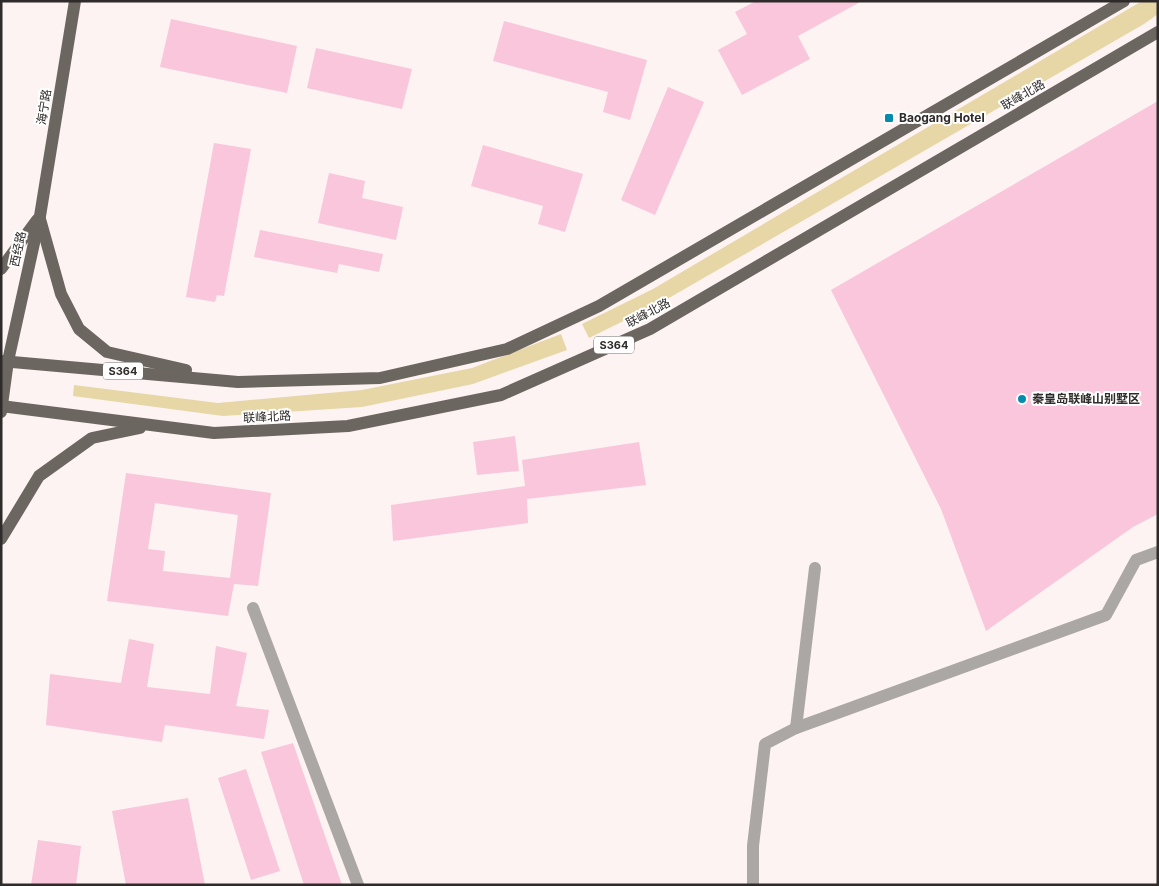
<svg xmlns="http://www.w3.org/2000/svg" width="1159" height="886" font-family="Inter,'Noto Sans SC',sans-serif">
<style>
.green{fill:#e7d6a6}
.building{fill:#f9c6db;fill-rule:evenodd}
.lines{fill:none;stroke-linecap:round;stroke-linejoin:round}
.minor{stroke:#aba7a4;stroke-width:12}
.major{stroke:#6c6661;stroke-width:12}
.poi-dot{fill:#058bab;stroke:#fff;stroke-width:2}
.labels{text-anchor:middle;stroke-width:4;stroke-linejoin:round;paint-order:stroke}
.shield{fill:#fff;stroke:#6d6b6a;stroke-width:1}
.shield-label{font-size:11px;font-weight:bold;fill:#2f2b2a}
.street-label{font-size:12px;fill:#2f2b2a;stroke:#fff}
.poi-label{font-size:12px;font-weight:bold;fill:#2f2b2a;stroke:#fff;text-anchor:start}
</style>
<rect width="100%" height="100%" fill="#fdf3f2"/>
<!-- green -->
<g class="green">
<polygon points="1142,1 1158,1 1158,14 1144,24 662,302 589,338 582,324 653,289"/>
<polygon points="561,334 567,350 473,384 362,407 223,416 73,396 74,385 218,403 362,390 472,368"/>
</g>
<!-- building -->
<g class="building">
<polygon points="756,1 862,1 798,36 810,59 742,95 718,50 747,34 735,12"/>
<polygon points="171,19 297,46 287,93 160,67"/>
<polygon points="504,21 647,60 630,120 603,112 608,92 493,61"/>
<polygon points="316,48 412,69 402,109 307,88"/>
<polygon points="668,87 704,102 655,215 621,200"/>
<polygon points="1158,101 1158,514 1133,527 986,631 941,509 831,290"/>
<polygon points="214,143 251,149 224,296 217,295 215,302 186,297"/>
<polygon points="483,145 583,174 565,232 538,224 543,206 471,186"/>
<polygon points="329,173 365,181 362,198 403,207 396,240 318,223"/>
<polygon points="260,230 383,254 379,272 339,264 337,273 254,257"/>
<polygon points="515,436 519,471 477,475 473,442"/>
<polygon points="639,442 646,485 527,499 528,523 393,541 391,505 525,486 522,460"/>
<path d="M 126,473 L 271,493 L 258,586 L 234,584 L 228,616 L 107,601 ZM 155,503 L 238,515 L 230,578 L 163,571 L 165,551 L 148,549 Z"/>
<polygon points="129,639 154,644 147,687 210,694 216,646 247,653 236,706 269,710 264,739 165,725 162,742 46,725 50,674 121,683"/>
<polygon points="293,743 342,885 304,885 261,752"/>
<polygon points="246,769 280,871 251,880 218,778"/>
<polygon points="188,798 205,885 126,885 112,811"/>
<polygon points="38,840 81,846 76,885 31,885"/>
</g>
<g class="lines">
<!-- minor -->
<g class="minor">
<polyline points="253,608 358,885"/>
<polyline points="796,728 815,568"/>
<polyline points="753,885 753,846 765,744 796,728 1106,615 1136,560 1158,552"/>
</g>
<!-- major -->
<g class="major">
<polyline points="40,219 61,294 79,329 107,352 186,370"/>
<polyline points="1,269 37,220"/>
<polyline points="1,361 238,382 380,378 507,349 599,306 1124,1"/>
<polyline points="1,406 214,433 348,426 501,395 650,329 1158,32"/>
<polyline points="1,412 8,361 40,216 75,1"/>
<polyline points="1,539 39,476 92,438 140,428"/>
</g>
</g>
<!-- markers -->
<g class="poi-dot">
<rect x="884" y="113" width="10" height="10" rx="2.5"/>
<circle cx="1022" cy="399" r="5"/>
</g>
<g class="labels">
<!-- shield labels -->
<g class="shield">
<rect x="594" y="336.5" width="40" height="17" rx="4"/>
<rect x="103" y="362.5" width="40" height="17" rx="4"/>
</g>
<g class="shield-label">
<text x="614" y="349">S364</text>
<text x="123" y="375">S364</text>
</g>
<!-- street labels -->
<g class="street-label">
<text transform="translate(1023 95) rotate(-30)" y="4">联峰北路</text>
<text transform="translate(44 107) rotate(-81)" y="4">海宁路</text>
<text transform="translate(18 249) rotate(-78)" y="4">西经路</text>
<text transform="translate(648 313) rotate(-28)" y="4">联峰北路</text>
<text transform="translate(267 417) rotate(-3)" y="4">联峰北路</text>
</g>
<!-- poi labels -->
<g class="poi-label">
<text x="899" y="122">Baogang Hotel</text>
<text x="1032" y="403">秦皇岛联峰山别墅区</text>
</g>
</g>
<!-- border -->
<rect width="1159" height="886" fill="none" stroke="#2f2b2a" stroke-width="5"/>
</svg>
